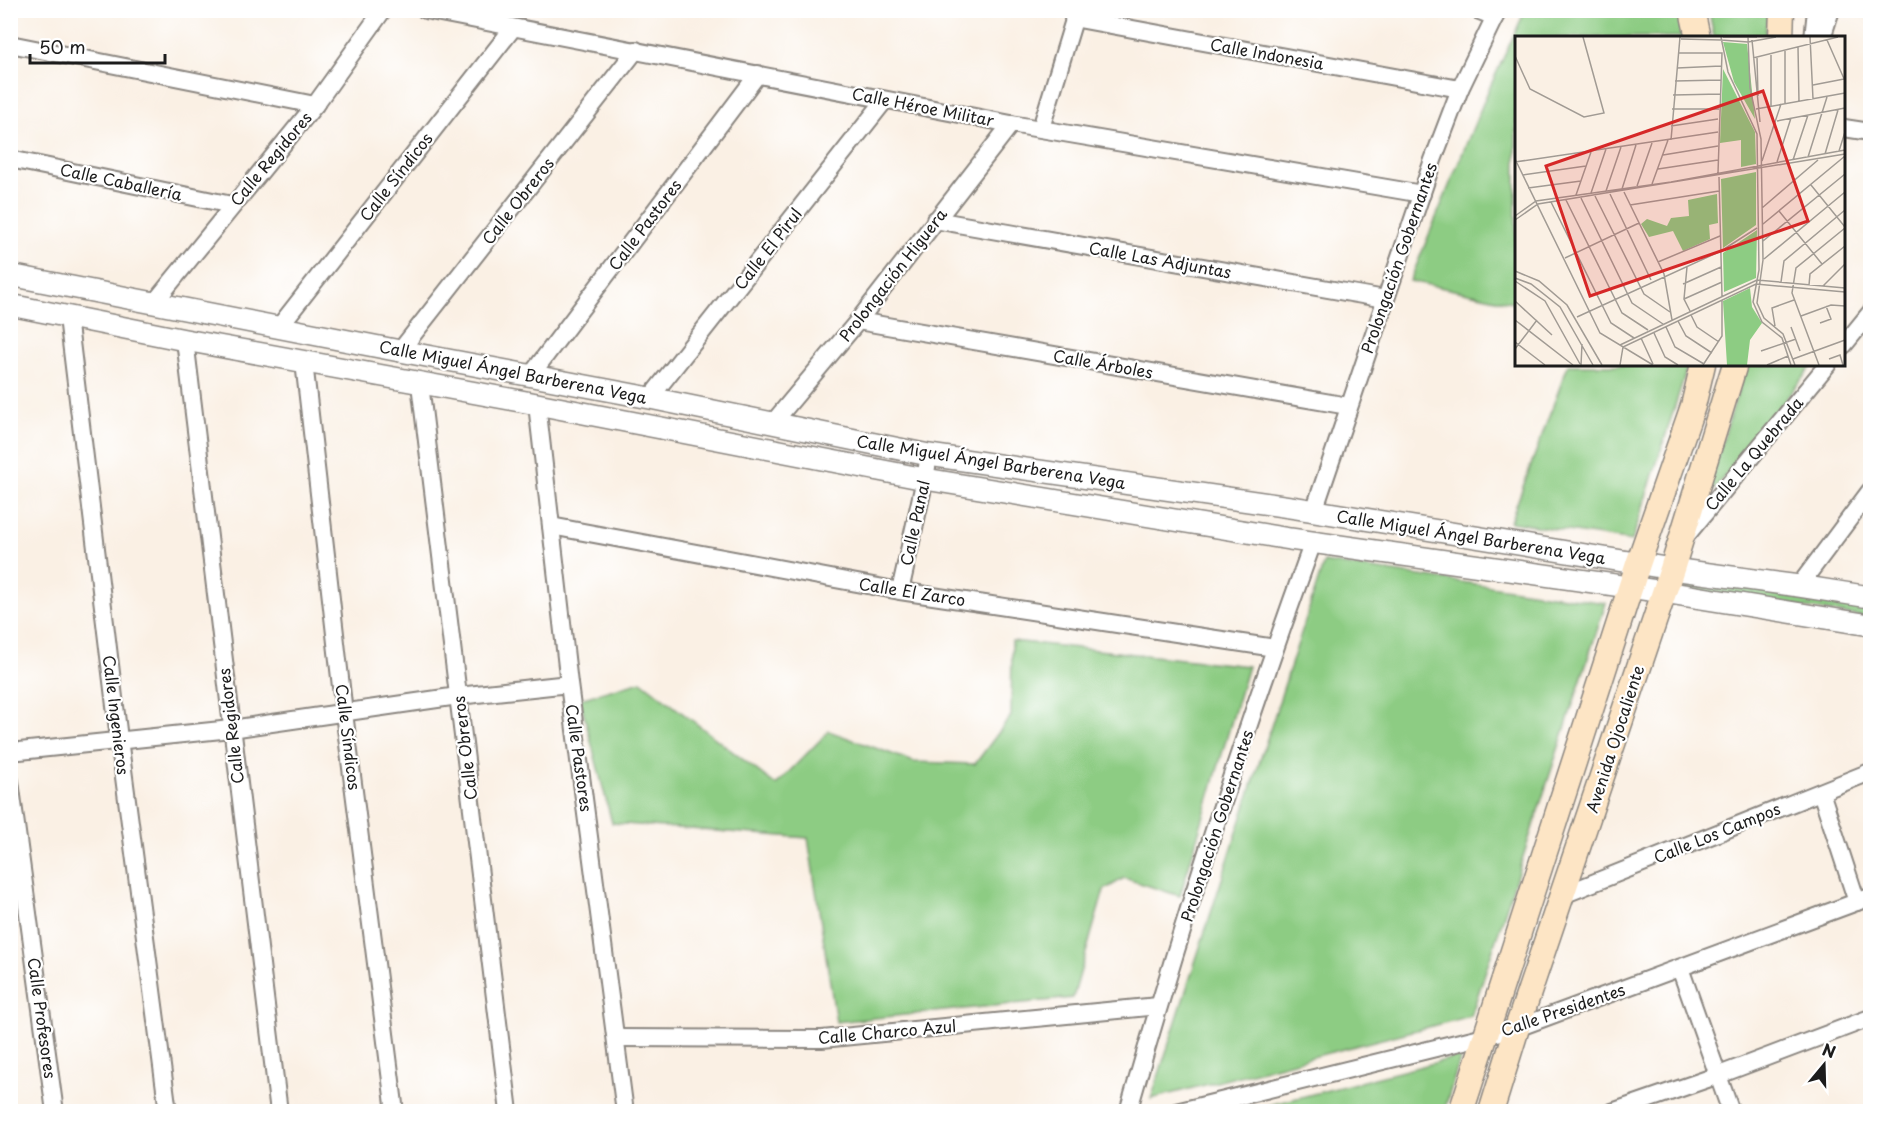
<svg xmlns="http://www.w3.org/2000/svg" width="1881" height="1122" font-family="'Playpen Sans',sans-serif">
<style>
.green{fill:#8dcc83;stroke:#547450;stroke-width:1.5}
.lines{fill:none;stroke-linecap:round;stroke-linejoin:round}
.minor-casing{stroke:#8b8680;stroke-width:20}
.tertiary-casing{stroke:#8b8680;stroke-width:24}
.secondary-casing{stroke:#8b8680;stroke-width:27}
.minor{stroke:#fff;stroke-width:16}
.tertiary{stroke:#fff;stroke-width:21}
.secondary{stroke:#fde5c5;stroke-width:24}
.labels{text-anchor:middle;stroke-width:4.5;stroke-linejoin:round;paint-order:stroke}
.street-label{font-size:16px;fill:#1c1c1c;stroke:#fff}
.inset-road{fill:none;stroke:#a19b94;stroke-width:1.5}
.view{fill:#d62828;fill-opacity:0.15;stroke:#d62828;stroke-width:3}
.inset-edge{fill:none;stroke:#1c1c1c;stroke-width:3}
</style>
<rect width="100%" height="100%" fill="#fff"/>
<filter id="ink" filterUnits="userSpaceOnUse"><feTurbulence type="fractalNoise" baseFrequency=".0167" numOctaves="2"/><feDisplacementMap in="SourceGraphic" scale="12" xChannelSelector="R" yChannelSelector="G"/><feConvolveMatrix kernelMatrix="1 2 1 2 8 2 1 2 1" color-interpolation-filters="sRGB"/></filter>
<filter id="wash" filterUnits="userSpaceOnUse"><feTurbulence type="fractalNoise" baseFrequency=".008" numOctaves="4" result="noise"/><feDisplacementMap in="SourceGraphic" scale="24" xChannelSelector="R" yChannelSelector="G"/><feGaussianBlur stdDeviation="1.35" result="paint"/><feColorMatrix in="noise" values="0 0 0 0 0 0 0 0 0 0 0 0 0 0 0 0 0 1.4 0 .05"/><feComposite in="paint" operator="in"/></filter>
<g filter="url(#wash)">
<rect width="100%" height="100%" fill="#faf0e4"/>
<!-- green -->
<g class="green">
<polygon points="1525,11 1681,11 1685,37 1516,38 1516,303 1410,281 1488,91"/>
<polygon points="1709,11 1768,11 1765,37 1714,37"/>
<polygon points="1568,365 1688,365 1632,541 1510,522"/>
<polygon points="1746,365 1813,365 1704,502"/>
<polygon points="1324,562 1606,603 1471,1016 1151,1099"/>
<polygon points="1677,576 1870,607 1870,618 1676,588"/>
<polygon points="1012,641 1248,666 1180,896 1124,878 1104,890 1073,998 836,1022 808,838 612,823 580,699 641,681 776,785 829,731 914,762 975,764 1011,716"/>
<polygon points="1461,1056 1444,1111 1246,1111"/>
</g>
</g>
<g filter="url(#ink)">
<g class="lines">
<defs>
<g id="minor">
<polyline points="425,10 1011,124 1422,194"/>
<polyline points="1477,10 1495,17"/>
<polyline points="1073,18 1460,89"/>
<polyline points="1813,38 1816,10"/>
<polyline points="1822,38 1831,10"/>
<polyline points="10,44 315,105"/>
<polyline points="1041,128 1077,10"/>
<polyline points="1844,128 1870,132"/>
<polyline points="10,159 232,205"/>
<polyline points="935,220 1385,299"/>
<polyline points="154,303 315,105 383,10"/>
<polyline points="68,317 119,739 168,1112"/>
<polyline points="858,321 1348,406"/>
<polyline points="279,327 513,28"/>
<polyline points="185,340 279,1112"/>
<polyline points="1844,345 1870,313"/>
<polyline points="400,351 636,50"/>
<polyline points="304,362 344,713 395,1112"/>
<polyline points="531,375 758,74"/>
<polyline points="420,384 509,1112"/>
<polyline points="650,398 885,100"/>
<polyline points="537,404 569,684 625,1112"/>
<polyline points="772,424 858,321 1011,124"/>
<polyline points="1314,511 1433,160 1460,89 1498,10"/>
<polyline points="551,526 900,591 1275,648"/>
<polyline points="1686,536 1828,364"/>
<polyline points="1799,586 1870,491"/>
<polyline points="900,591 925,479 929,455"/>
<polyline points="10,752 231,729 458,696 569,684"/>
<polyline points="10,781 55,1112"/>
<polyline points="1821,792 1857,902"/>
<polyline points="1563,895 1870,772"/>
<polyline points="1680,968 1731,1112"/>
<polyline points="616,1038 822,1039 1158,1006"/>
<path d="M 1128,1112 C 1183,920 1245,729 1313,542"/>
<polyline points="1176,1112 1517,1028 1870,897"/>
<polyline points="1612,1112 1719,1075 1870,1018"/>
</g>
<g id="tertiary">
<polyline points="10,275 400,351 650,398 929,455 1297,508 1672,569 1799,586 1870,597"/>
<polyline points="10,305 185,340 537,404 925,479 1290,539 1664,592 1870,625"/>
</g>
<g id="secondary">
<polyline points="1692,10 1698,38"/>
<polyline points="1781,38 1782,10"/>
<polyline points="1461,1112 1638,564 1693,406 1703,364"/>
<polyline points="1491,1112 1517,1028 1672,569 1735,364"/>
</g>
</defs>
<!-- minor casing -->
<use href="#minor" class="minor-casing"/>
<!-- tertiary casing -->
<use href="#tertiary" class="tertiary-casing"/>
<!-- secondary casing -->
<use href="#secondary" class="secondary-casing"/>
<!-- minor -->
<use href="#minor" class="minor"/>
<!-- tertiary -->
<use href="#tertiary" class="tertiary"/>
<!-- secondary -->
<use href="#secondary" class="secondary"/>
</g>
</g>
<g class="labels">
<!-- street labels -->
<g class="street-label">
<text transform="translate(1267 54) rotate(10)" y="6">Calle Indonesia</text>
<text transform="translate(923 107) rotate(11)" y="6">Calle Héroe Militar</text>
<text transform="translate(271 159) rotate(-50)" y="6">Calle Regidores</text>
<text transform="translate(396 177) rotate(-52)" y="6">Calle Síndicos</text>
<text transform="translate(121 182) rotate(12)" y="6">Calle Caballería</text>
<text transform="translate(518 201) rotate(-52)" y="6">Calle Obreros</text>
<text transform="translate(645 225) rotate(-53)" y="6">Calle Pastores</text>
<text transform="translate(768 249) rotate(-52)" y="6">Calle El Pirul</text>
<text transform="translate(1399 258) rotate(-71)" y="6">Prolongación Gobernantes</text>
<text transform="translate(1160 260) rotate(10)" y="6">Calle Las Adjuntas</text>
<text transform="translate(893 275) rotate(-52)" y="6">Prolongación Higuera</text>
<text transform="translate(1103 364) rotate(10)" y="6">Calle Árboles</text>
<text transform="translate(513 372) rotate(11)" y="6">Calle Miguel Ángel Barberena Vega</text>
<text transform="translate(1754 454) rotate(-50)" y="6">Calle La Quebrada</text>
<text transform="translate(991 462) rotate(9)" y="6">Calle Miguel Ángel Barberena Vega</text>
<text transform="translate(915 523) rotate(-78)" y="6">Calle Panal</text>
<text transform="translate(1471 537) rotate(9)" y="6">Calle Miguel Ángel Barberena Vega</text>
<text transform="translate(912 592) rotate(9)" y="6">Calle El Zarco</text>
<text transform="translate(116 715) rotate(83)" y="6">Calle Ingenieros</text>
<text transform="translate(231 726) rotate(-97)" y="6">Calle Regidores</text>
<text transform="translate(348 737) rotate(83)" y="6">Calle Síndicos</text>
<text transform="translate(1615 739) rotate(-72)" y="6">Avenida Ojocaliente</text>
<text transform="translate(465 748) rotate(-97)" y="6">Calle Obreros</text>
<text transform="translate(579 758) rotate(82)" y="6">Calle Pastores</text>
<text transform="translate(1217 826) rotate(-72)" y="6">Prolongación Gobernantes</text>
<text transform="translate(1717 833) rotate(-22)" y="6">Calle Los Campos</text>
<text transform="translate(1563 1010) rotate(-19)" y="6">Calle Presidentes</text>
<text transform="translate(42 1018) rotate(82)" y="6">Calle Profesores</text>
<text transform="translate(887 1032) rotate(-5)" y="6">Calle Charco Azul</text>
</g>
</g>
<!-- overview -->
<g transform="translate(1515 36)">
<rect width="330" height="330" fill="#faf0e4"/>
<path d="M 208,6 L 232,8 L 240,83 L 219,46 ZM 208,33 L 240,96 L 241,128 L 226,131 L 226,104 L 205,107 ZM 241,136 L 241,189 L 208,212 L 206,143 ZM 202,158 L 203,187 L 194,189 L 195,203 L 168,215 L 158,195 L 134,201 L 126,188 L 132,183 L 152,190 L 156,182 L 174,180 L 173,164 ZM 242,194 L 241,242 L 209,256 L 208,217 ZM 235,252 L 237,271 L 247,287 L 235,304 L 232,329 L 212,329 L 208,265 Z" fill="#8dcc83"/>
<path class="inset-road" d="M 206,1 L 213,36 L 242,98 L 244,234 L 238,266 L 247,286 L 267,302 L 276,329M 208,1 L 242,1M 233,1 L 235,52 L 246,103 L 248,224 L 242,267 L 249,282 L 268,298 L 280,329M 295,1 L 298,63M 166,3 L 206,4M 206,4 L 233,6 L 261,1M 237,4 L 245,86M 312,4 L 330,45M 283,11 L 284,66M 270,14 L 270,68M 164,17 L 207,17 L 203,137M 256,17 L 256,70M 0,20 L 15,53 L 69,81 L 89,77 L 68,1M 242,21 L 243,60M 238,22 L 323,1M 162,32 L 206,30M 160,45 L 206,44M 298,49 L 329,43M 158,59 L 206,58M 157,73 L 204,73M 241,73 L 330,57M 262,85 L 330,72M 156,90 L 203,83M 156,104 L 165,1M 324,115 L 330,96M 310,118 L 323,74M 148,119 L 203,110M 293,121 L 312,61M 0,123 L 85,297 L 138,329M 278,124 L 293,79M 247,125 L 266,68M 0,126 L 203,96M 262,126 L 276,82M 143,133 L 203,124M 8,139 L 71,130M 204,141 L 207,260M 137,148 L 153,104M 296,149 L 330,191M 122,150 L 137,107M 13,152 L 66,145M 107,153 L 121,109M 91,155 L 106,111M 109,156 L 149,238 L 157,284M 76,157 L 91,113M 95,158 L 136,244M 61,159 L 76,116M 80,160 L 129,258 L 155,276M 66,162 L 117,267 L 148,288M 51,164 L 107,277 L 133,294M 36,166 L 96,287 L 119,302M 115,169 L 204,155M 247,172 L 303,124M 264,175 L 307,228M 0,180 L 21,165 L 156,146 L 330,114M 0,184 L 23,168 L 330,118M 248,188 L 330,120M 248,205 L 330,138M 50,222 L 124,187M 249,223 L 330,156M 143,226 L 205,200M 172,231 L 169,263 L 175,275M 0,235 L 24,245 L 52,269 L 87,329M 0,242 L 16,248 L 45,271 L 78,329M 0,245 L 30,265 L 65,328M 266,246 L 269,225 L 330,174M 168,248 L 206,231M 294,249 L 295,238 L 330,210M 308,250 L 330,228M 169,263 L 207,246M 0,265 L 37,299M 176,279 L 182,291 L 204,306M 286,280 L 316,269 L 330,270M 62,281 L 206,215 L 242,192M 0,284 L 58,329M 163,285 L 171,300 L 197,317M 305,287 L 316,283 L 311,270M 260,290 L 257,272 L 279,264M 151,291 L 160,311 L 189,328M 276,291 L 285,315M 139,297 L 150,321 L 163,329M 126,302 L 138,328M 0,306 L 30,329M 105,309 L 242,244 L 330,252M 0,313 L 22,284M 246,315 L 281,303M 278,323 L 330,304M 314,323 L 325,319 L 328,329M 66,329 L 67,308M 105,329 L 108,311 L 241,248 L 330,256M 188,329 L 207,300 L 207,264M 252,329 L 273,320M 304,329 L 277,257 L 281,232 L 330,192"/>
<path class="view" d="M 248,55 L 293,185 L 75,260 L 31,130 Z"/>
<rect width="330" height="330" class="inset-edge"/>
</g>
<!-- margin -->
<rect width="1881" height="1122" fill="none" stroke="#fff" stroke-width="36"/>
<!-- north arrow -->
<g transform="translate(1824 1065) rotate(19)" stroke="#ffffff" stroke-width="4.5" paint-order="stroke">
<path d="M0-4.5L10 22L0 15L-10 22Z" fill="#1c1c1c"/>
<text y="-9" font-size="16" font-weight="bold" text-anchor="middle" fill="#1c1c1c">N</text>
</g>
<!-- scale -->
<path d="M30 54v9h135v-9" fill="none" stroke="#1c1c1c" stroke-width="3"/>
<text x="39" y="54" font-size="18" fill="#1c1c1c" stroke="#ffffff" stroke-width="4.5" paint-order="stroke">50 m</text>
</svg>
